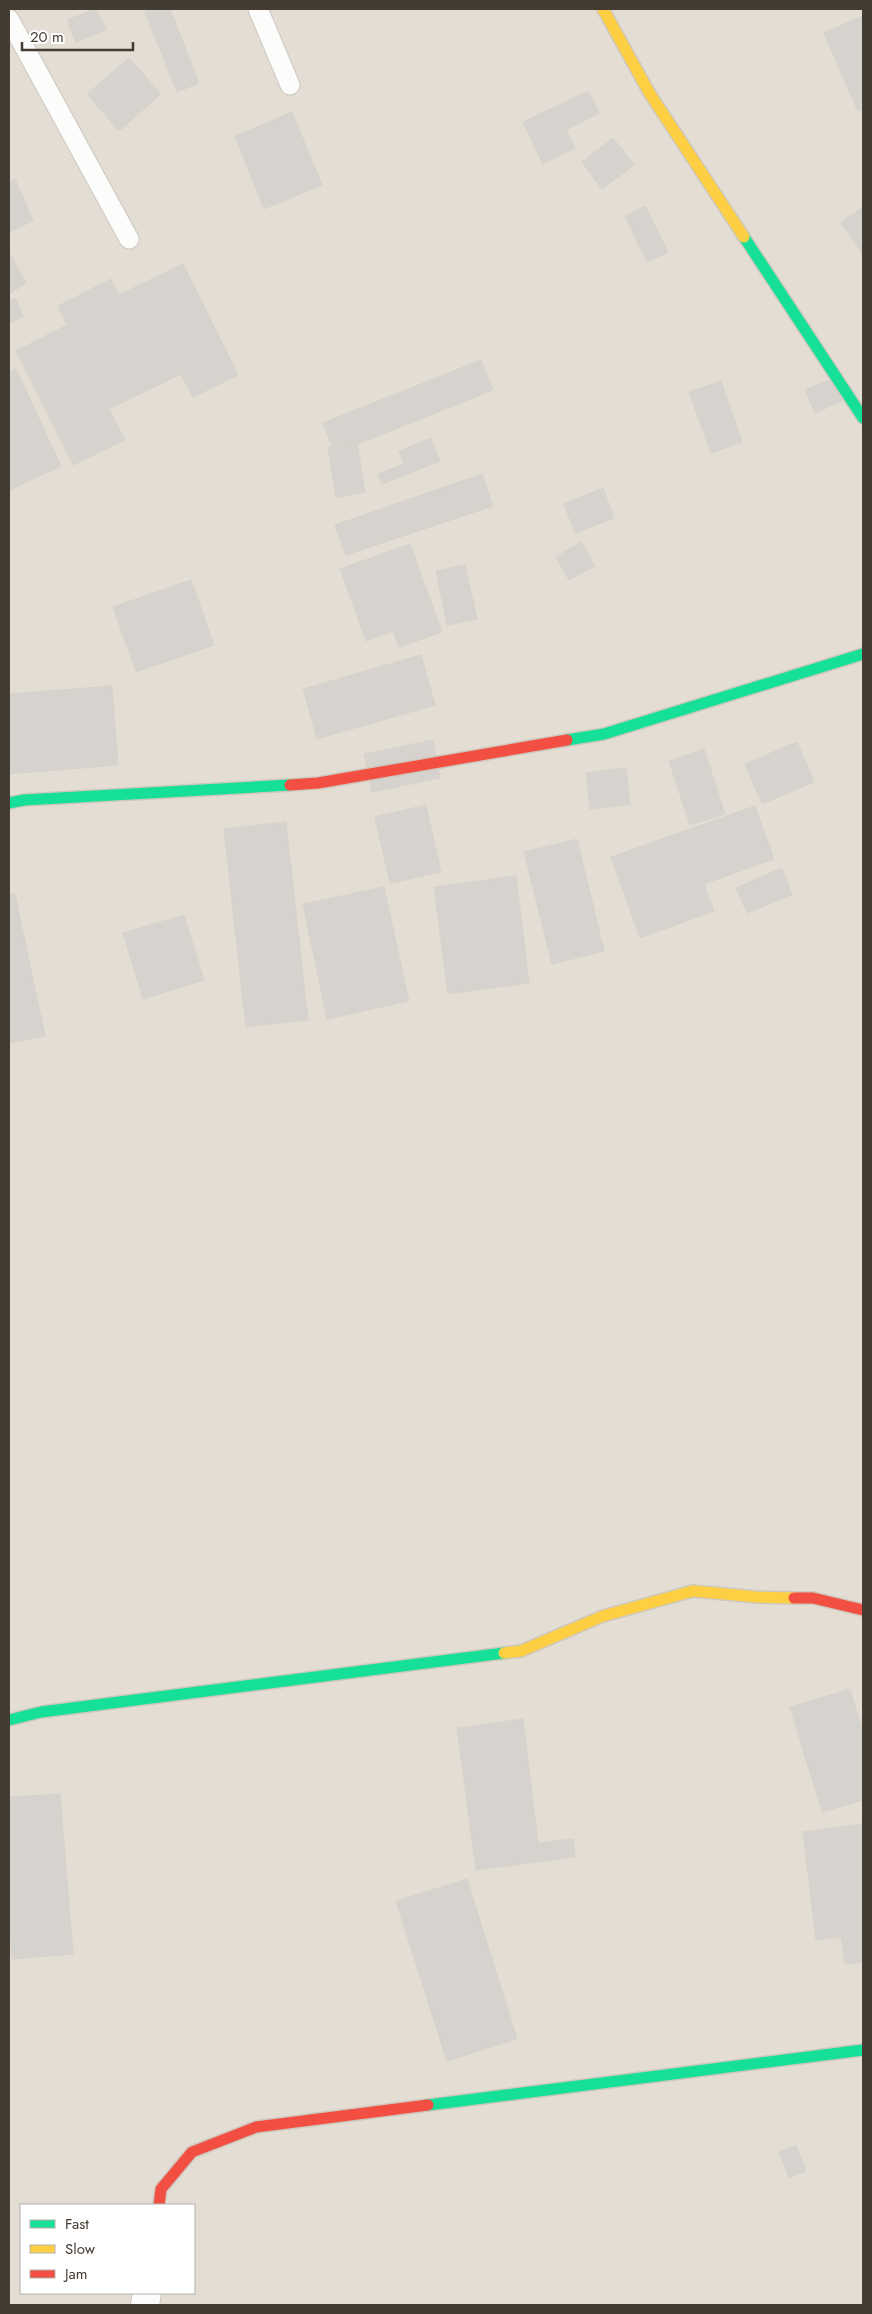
<svg xmlns="http://www.w3.org/2000/svg" width="872" height="2314" font-family="Jost,sans-serif">
<style>
.residential{fill:#e3ddd3;fill-rule:evenodd}
.building{fill:#d6d2cd;stroke:#d6d2cc}
.lines{fill:none;stroke-linecap:round;stroke-linejoin:round}
.lane-casing{stroke:#cbc7c2;stroke-width:21}
.street-casing{stroke:#cbc7c2;stroke-width:30}
.fast-casing{stroke:#cec8bd;stroke-width:14}
.slow-casing{stroke:#cec8bd;stroke-width:14}
.jam-casing{stroke:#cec8bd;stroke-width:14}
.lane{stroke:#fcfcfb;stroke-width:19}
.street{stroke:#fcfcfb;stroke-width:28}
.fast{stroke:#16e098;stroke-width:11}
.slow{stroke:#ffcf43;stroke-width:11}
.jam{stroke:#f24e42;stroke-width:11}
</style>
<rect width="100%" height="100%" fill="#eeebe6"/>
<!-- residential -->
<path class="residential" d="M 9,9 L 863,9 L 863,2305 L 9,2305 ZM 21,2205 L 194,2205 L 194,2293 L 21,2293 Z"/>
<!-- building -->
<g class="building">
<polygon points="96,9 106,30 76,42 67,20"/>
<polygon points="153,9 170,9 199,83 177,92 145,12"/>
<polygon points="863,16 863,109 858,111 824,33"/>
<polygon points="129,58 161,94 119,131 87,94"/>
<polygon points="588,91 599,113 566,130 575,148 543,164 523,122"/>
<polygon points="292,112 322,185 264,209 235,136"/>
<polygon points="613,138 634,165 602,189 582,162"/>
<polygon points="15,179 33,221 9,232 9,182"/>
<polygon points="645,206 668,252 647,262 625,216"/>
<polygon points="863,207 863,254 841,223"/>
<polygon points="11,256 26,283 9,294 9,257"/>
<polygon points="183,264 238,375 193,397 181,374 109,409 125,440 73,465 16,351 67,325 58,306 111,279 119,295"/>
<polygon points="16,299 23,317 9,323 9,301"/>
<polygon points="481,360 493,390 335,453 323,423"/>
<polygon points="16,369 61,466 9,490 9,372"/>
<polygon points="834,378 844,400 815,413 805,390"/>
<polygon points="721,381 742,442 711,453 689,392"/>
<polygon points="431,438 440,461 382,484 378,474 404,464 399,451"/>
<polygon points="357,442 365,492 336,498 328,447"/>
<polygon points="482,474 493,506 346,555 335,525"/>
<polygon points="603,488 614,518 575,533 564,504"/>
<polygon points="581,542 595,566 569,580 556,557"/>
<polygon points="410,544 442,632 399,647 393,631 366,641 340,569"/>
<polygon points="465,565 477,619 447,625 436,571"/>
<polygon points="191,580 214,645 136,672 113,607"/>
<polygon points="421,655 435,705 317,739 303,689"/>
<polygon points="112,686 118,765 9,774 9,694"/>
<polygon points="433,740 440,778 372,792 364,754"/>
<polygon points="797,742 814,782 762,804 745,764"/>
<polygon points="704,749 725,814 690,825 669,761"/>
<polygon points="626,768 630,804 590,809 586,773"/>
<polygon points="426,805 441,872 390,883 375,817"/>
<polygon points="755,806 774,859 704,884 714,911 640,938 611,857"/>
<polygon points="286,822 308,1020 246,1027 224,829"/>
<polygon points="577,839 604,951 552,964 524,852"/>
<polygon points="782,868 792,895 747,913 736,888"/>
<polygon points="516,876 529,983 448,994 434,887"/>
<polygon points="384,887 409,1001 327,1019 303,904"/>
<polygon points="15,894 45,1036 9,1043 9,895"/>
<polygon points="184,915 204,980 143,999 123,933"/>
<polygon points="850,1689 863,1732 863,1800 822,1812 790,1707"/>
<polygon points="523,1719 538,1843 573,1839 575,1857 476,1870 457,1728"/>
<polygon points="60,1794 73,1954 12,1959 9,1909 9,1797"/>
<polygon points="863,1824 863,1962 845,1964 841,1937 816,1940 803,1832"/>
<polygon points="467,1879 517,2039 447,2061 396,1901"/>
<polygon points="796,2145 806,2171 789,2178 779,2152"/>
</g>
<g class="lines">
<defs>
<g id="lane">
<polyline points="258,9 290,85"/>
<polyline points="9,19 129,239"/>
</g>
<polyline id="street" points="145,2305 147,2293"/>
<g id="fast">
<polyline points="744,237 863,418"/>
<polyline points="567,740 604,734 863,654"/>
<polyline points="9,803 24,800 290,785"/>
<polyline points="9,1720 41,1712 504,1653"/>
<polyline points="428,2105 863,2050"/>
</g>
<g id="slow">
<polyline points="603,9 650,94 744,237"/>
<polyline points="504,1653 521,1651 603,1616 693,1591 757,1597 794,1598"/>
</g>
<g id="jam">
<polyline points="290,785 318,783 567,740"/>
<polyline points="794,1598 813,1598 863,1610"/>
<polyline points="159,2205 161,2189 192,2152 256,2127 428,2105"/>
</g>
</defs>
<!-- lane casing -->
<use href="#lane" class="lane-casing"/>
<!-- street casing -->
<use href="#street" class="street-casing"/>
<!-- fast casing -->
<use href="#fast" class="fast-casing"/>
<!-- slow casing -->
<use href="#slow" class="slow-casing"/>
<!-- jam casing -->
<use href="#jam" class="jam-casing"/>
<!-- lane -->
<use href="#lane" class="lane"/>
<!-- street -->
<use href="#street" class="street"/>
<!-- fast -->
<use href="#fast" class="fast"/>
<!-- slow -->
<use href="#slow" class="slow"/>
<!-- jam -->
<use href="#jam" class="jam"/>
</g>
<!-- border -->
<rect width="872" height="2314" fill="none" stroke="#443c33" stroke-width="20"/>
<!-- legend -->
<rect x="20" y="2204" width="175" height="90" fill="#ffffff" stroke="#b4b1ad"/>
<rect x="30" y="2220" width="25" height="8" fill="#16e098" stroke="#b4b1ad"/>
<text x="65" y="2229" font-size="15" fill="#443c33">Fast</text>
<rect x="30" y="2245" width="25" height="8" fill="#ffcf43" stroke="#b4b1ad"/>
<text x="65" y="2254" font-size="15" fill="#443c33">Slow</text>
<rect x="30" y="2270" width="25" height="8" fill="#f24e42" stroke="#b4b1ad"/>
<text x="65" y="2279" font-size="15" fill="#443c33">Jam</text>
<!-- scale -->
<path d="M22 42v8h111v-8" fill="none" stroke="#443c33" stroke-width="2.5"/>
<text x="30" y="42" font-size="15" fill="#443c33" stroke="#ffffff" stroke-width="4" paint-order="stroke">20 m</text>
</svg>
